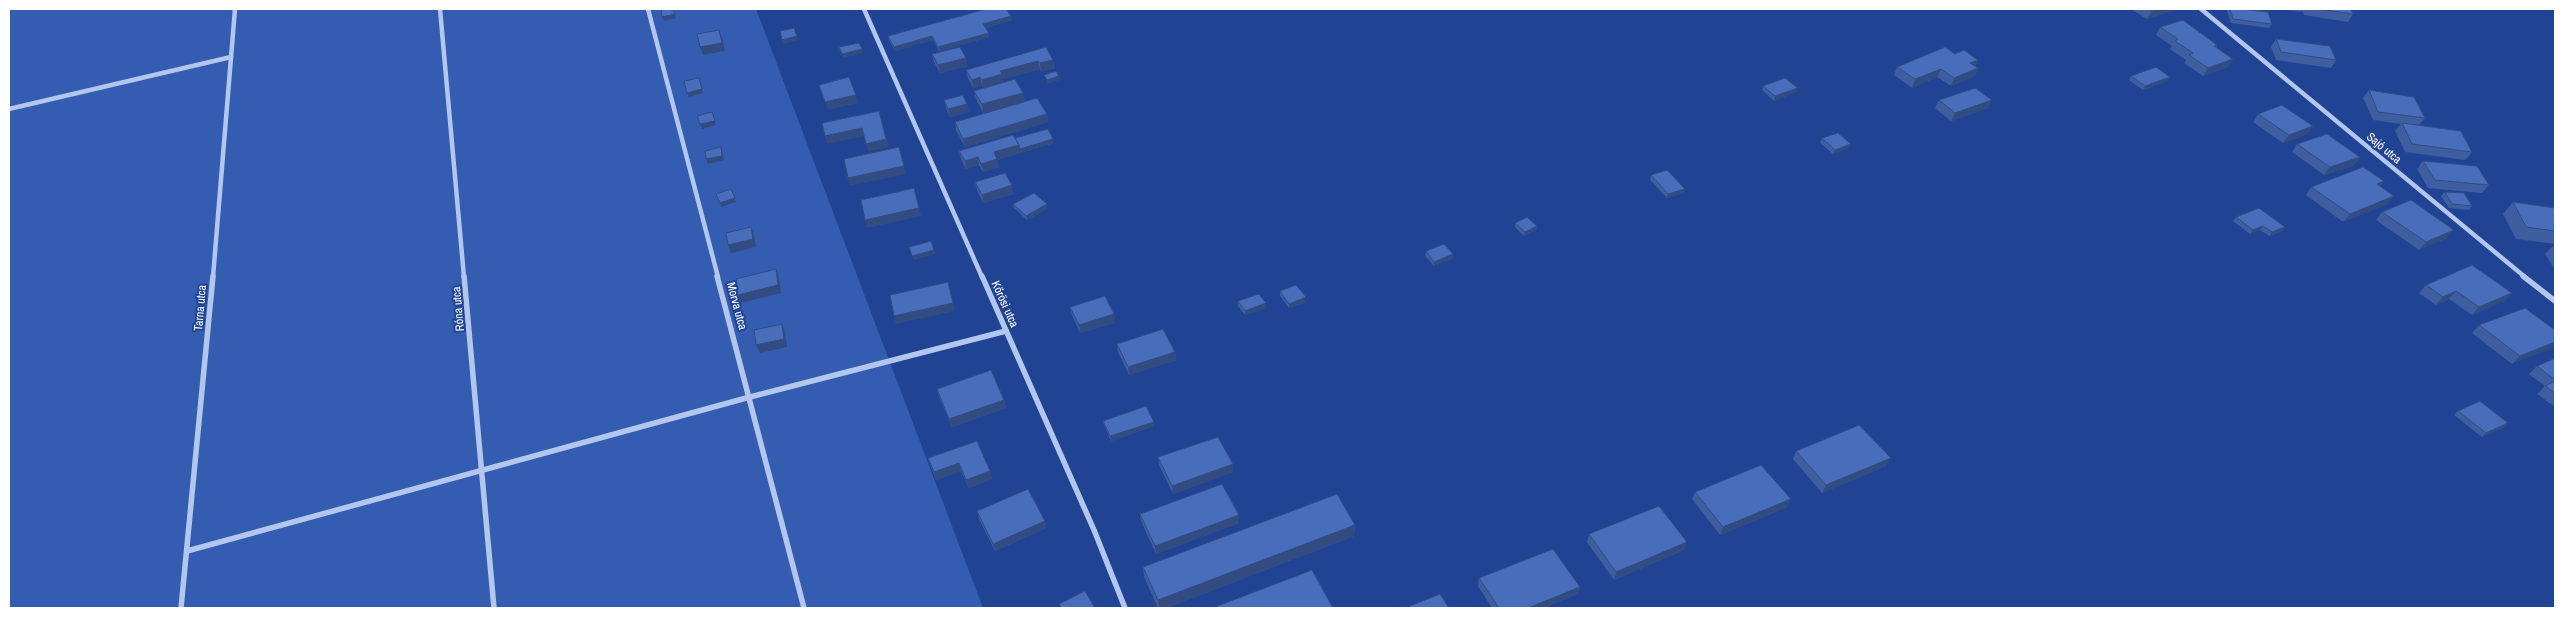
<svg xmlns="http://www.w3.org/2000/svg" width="2564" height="617" font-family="'Archivo Narrow',sans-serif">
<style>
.green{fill:#345db1}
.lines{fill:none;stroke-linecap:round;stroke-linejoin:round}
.street-far1{stroke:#b2c6ee;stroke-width:4.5}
.street{stroke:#b2c6ee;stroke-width:5.5}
.wall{fill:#3e5ea0}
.shaded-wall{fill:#324c82}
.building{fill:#486dba;stroke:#324c82}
.labels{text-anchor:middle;stroke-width:4;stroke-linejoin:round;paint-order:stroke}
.street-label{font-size:12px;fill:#fff;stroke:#204493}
</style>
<rect width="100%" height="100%" fill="#204493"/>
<!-- green -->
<polygon class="green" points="9,9 756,9 983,608 9,608"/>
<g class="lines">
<!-- street-far1 -->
<g class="street-far1">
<polyline points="440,9 464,277"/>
<polyline points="648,9 718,277"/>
<polyline points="864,9 982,277"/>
<polyline points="2201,9 2525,277"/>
<polyline points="9,109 231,57"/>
<polyline points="213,277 235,9"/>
</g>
<!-- street -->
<g class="street">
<polyline points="464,276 494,608"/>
<polyline points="717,276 804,608"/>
<polyline points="982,276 1094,530 1125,608"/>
<polyline points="2523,276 2555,301"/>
<polyline points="187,551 750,397 1006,331"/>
<polyline points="181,608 213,276"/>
</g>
</g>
<!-- wall -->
<g class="wall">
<polygon points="2131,9 2178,9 2147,19"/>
<polygon points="2228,9 2242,9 2272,24 2269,28 2231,23 2227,11"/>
<polygon points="2277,9 2351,9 2353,14 2348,22 2304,15 2303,12"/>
<polygon points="1011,16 1012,20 985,28 989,37 939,51 933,40 895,51 889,40 888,36"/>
<polygon points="2160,27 2217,45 2216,48 2228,67 2203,76 2184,63 2186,60 2170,49 2172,46 2156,35"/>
<polygon points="2276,39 2336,60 2331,68 2276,60 2271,47"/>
<polygon points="932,54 968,66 940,73 934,62"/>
<polygon points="1955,54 1978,60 1975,66 1978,68 1975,76 1951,86 1937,77 1912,88 1894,75 1897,67"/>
<polygon points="1053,60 1055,68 1041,72 1040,69 1003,79 1004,82 1025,101 983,113 976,99 974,91 983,88 982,85 973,88 968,78 966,70"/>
<polygon points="2131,76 2168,81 2143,90 2129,80"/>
<polygon points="1763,86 1796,92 1774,101 1762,90"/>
<polygon points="2369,90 2425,118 2419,125 2472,152 2465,160 2405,152 2395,131 2401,124 2373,120 2363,98"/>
<polygon points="944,100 969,112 950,117 946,108"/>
<polygon points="1939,100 1988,108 1951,121 1935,108"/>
<polygon points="1047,114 1048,122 965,147 956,130 955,122"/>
<polygon points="2258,114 2308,134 2283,143 2253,122"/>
<polygon points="1015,138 1054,143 997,160 999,167 983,172 979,165 966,169 961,159 959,151"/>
<polygon points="1822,138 1849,148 1833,154 1820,143"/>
<polygon points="2297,144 2360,157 2354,165 2324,175 2292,152"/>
<polygon points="2423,161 2489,185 2482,193 2428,188 2417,169"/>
<polygon points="1651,175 1684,193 1667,198 1650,180"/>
<polygon points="975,182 1013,194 983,203 977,190"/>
<polygon points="2311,187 2380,187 2388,204 2343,222 2306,195"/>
<polygon points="2445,192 2472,206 2469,210 2449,208 2441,196"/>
<polygon points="2513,202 2555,208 2555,244 2516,239 2503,214"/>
<polygon points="1013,204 1047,204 1047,209 1027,220 1014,208"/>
<polygon points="2382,212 2447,238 2419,250 2376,220"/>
<polygon points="2236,217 2285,227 2282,231 2269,236 2260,230 2250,234 2233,221"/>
<polygon points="1515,223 1537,226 1536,230 1524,236 1515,227"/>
<polygon points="2553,246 2555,247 2555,270 2545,254"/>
<polygon points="1426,251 1453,254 1452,259 1434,266 1425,256"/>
<polygon points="2426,285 2512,293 2504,301 2472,315 2449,299 2436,305 2419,293"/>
<polygon points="1280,291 1306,302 1289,308 1280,296"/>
<polygon points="1238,301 1266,303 1266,308 1245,315 1238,306"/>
<polygon points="1070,307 1114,314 1115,323 1080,333 1072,315"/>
<polygon points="2479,325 2555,330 2512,364 2472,333"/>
<polygon points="1117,344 1175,352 1176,360 1129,375 1118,352"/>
<polygon points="2555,358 2555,407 2537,394 2545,386 2529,374 2537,366"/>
<polygon points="937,389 1004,400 1006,408 952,427 939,397"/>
<polygon points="2458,411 2508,423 2504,427 2482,437 2454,415"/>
<polygon points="1103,421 1154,422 1154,426 1111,441 1104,425"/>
<polygon points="1796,451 1886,466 1822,493 1793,459"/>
<polygon points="1158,457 1233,464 1233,472 1173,494 1159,465"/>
<polygon points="928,458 990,471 992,479 969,488 961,471 936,480"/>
<polygon points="1695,492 1787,507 1720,535 1692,499"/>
<polygon points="977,511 1046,528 995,551 979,519"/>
<polygon points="1140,514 1239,523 1156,554 1141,521"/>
<polygon points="1355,525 1354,536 1166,608 1158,608 1144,577 1143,567"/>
<polygon points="1589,534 1684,550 1614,580 1587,542"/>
<polygon points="1479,578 1580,587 1577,594 1544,608 1492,608 1478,586"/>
</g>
<!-- shaded-wall -->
<g class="shaded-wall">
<polygon points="673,9 676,18 664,21 662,17"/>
<polygon points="2160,9 2178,9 2147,19 2152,11"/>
<polygon points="1011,16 1012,20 984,28 983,24"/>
<polygon points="719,30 722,38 725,51 703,55 700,47"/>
<polygon points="989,33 989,37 939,51 938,47"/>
<polygon points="797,36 799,40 784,44 782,40"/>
<polygon points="932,36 933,40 895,51 894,47"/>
<polygon points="862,49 863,53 843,58 842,54"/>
<polygon points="966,58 968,66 940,73 938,65"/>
<polygon points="2233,59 2228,67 2203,76 2208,68"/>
<polygon points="1053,60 1055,68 1041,72 1040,63"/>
<polygon points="1978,60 1974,68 1970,63"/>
<polygon points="1038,61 1040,69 1003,79 1004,83 983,88 982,80 1000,71"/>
<polygon points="1978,68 1975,76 1951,86 1954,78"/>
<polygon points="1941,69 1937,77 1912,88 1915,79"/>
<polygon points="1059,76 1060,80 1047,84 1047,80"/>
<polygon points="980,77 982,85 973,88 972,80"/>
<polygon points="2170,77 2168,81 2143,90 2145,86"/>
<polygon points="699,78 703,93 689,97 687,93"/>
<polygon points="1798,88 1796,92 1774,101 1775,96"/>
<polygon points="1023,93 1025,101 983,113 982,104"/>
<polygon points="856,95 858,103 828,110 825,102"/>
<polygon points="1992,100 1988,108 1951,121 1955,113"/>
<polygon points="967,104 969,112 950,117 948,109"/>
<polygon points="712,112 716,125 702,129 700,124"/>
<polygon points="1047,114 1048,122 965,147 963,139"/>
<polygon points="881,119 889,147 868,152 866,144"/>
<polygon points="2313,126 2308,134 2283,143 2289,135"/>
<polygon points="862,128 864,136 827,144 825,136"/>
<polygon points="1053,139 1054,143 997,160 999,167 983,172 981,164 994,152 1019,145"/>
<polygon points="1851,144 1849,148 1833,154 1835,150"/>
<polygon points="721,147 724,160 708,164 706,159"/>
<polygon points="899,147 906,174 850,186 848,178"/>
<polygon points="978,157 979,165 966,169 965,161"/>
<polygon points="2360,157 2354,165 2324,175 2330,167"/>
<polygon points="2384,181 2378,189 2377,184"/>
<polygon points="1012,185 1013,194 983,203 982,195"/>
<polygon points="1685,189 1684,193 1667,198 1668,194"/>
<polygon points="2394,196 2388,204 2343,222 2350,214"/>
<polygon points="735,198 736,202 721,207 720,203"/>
<polygon points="1047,204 1047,209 1027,220 1026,216"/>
<polygon points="919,208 921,216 867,228 865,220"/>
<polygon points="1537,226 1536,230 1524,236 1525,232"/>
<polygon points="2263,226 2260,230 2250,234 2253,230"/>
<polygon points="751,227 754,235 756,247 731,253 728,245"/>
<polygon points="2285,227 2282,231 2269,236 2272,232"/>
<polygon points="2454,230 2447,238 2419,250 2426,242"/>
<polygon points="934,250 936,254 914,260 912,256"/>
<polygon points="1453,254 1452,259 1434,266 1434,262"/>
<polygon points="776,269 779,278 781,293 741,303 738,295"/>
<polygon points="2456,291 2449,299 2436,305 2443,297"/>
<polygon points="2512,293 2504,301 2472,315 2479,307"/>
<polygon points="1306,297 1306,302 1289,308 1289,304"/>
<polygon points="953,303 955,311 896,324 894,316"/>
<polygon points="1266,303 1266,308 1245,315 1245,311"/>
<polygon points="1114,314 1115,323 1080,333 1079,325"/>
<polygon points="782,324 785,332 787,347 760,353 756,345"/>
<polygon points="2555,342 2555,347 2512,364 2520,356"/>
<polygon points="1175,352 1176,360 1129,375 1128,367"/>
<polygon points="1004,400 1006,408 952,427 949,419"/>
<polygon points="1154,422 1154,426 1111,441 1110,436"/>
<polygon points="2508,423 2504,427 2482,437 2486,433"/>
<polygon points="1891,458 1886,466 1822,493 1826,485"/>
<polygon points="959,463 961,471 936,480 934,472"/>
<polygon points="1233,464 1233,472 1173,494 1172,486"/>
<polygon points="990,471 992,479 969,488 966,480"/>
<polygon points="1791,499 1787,507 1720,535 1723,527"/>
<polygon points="1239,515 1239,523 1156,554 1155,546"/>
<polygon points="1045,521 1046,528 995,551 993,544"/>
<polygon points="1355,525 1354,536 1166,608 1159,608 1158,600"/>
<polygon points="1687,542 1684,550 1614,580 1616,572"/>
<polygon points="1580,587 1577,594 1544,608 1528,608"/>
</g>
<!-- building -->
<g class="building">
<polygon points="668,9 673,9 675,14 662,17 661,10"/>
<polygon points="986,9 1006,9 1011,16 983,24 989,33 938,47 932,36 894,47 888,36"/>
<polygon points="2148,9 2160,9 2152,11"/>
<polygon points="2230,9 2242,9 2268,12 2272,24 2233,19"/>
<polygon points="2318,9 2351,9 2353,14"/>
<polygon points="2183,20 2217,45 2214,46 2233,59 2208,68 2189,55 2193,53 2175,41 2178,39 2160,27"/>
<polygon points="794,28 797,36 782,40 780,31"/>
<polygon points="719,30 722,43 700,47 697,34"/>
<polygon points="2276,39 2330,46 2336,60 2281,52"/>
<polygon points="859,43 862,49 842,54 839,47"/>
<polygon points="960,47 966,58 938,65 932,54"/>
<polygon points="1046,47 1053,60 1040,63 1038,61 1000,71 1002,74 982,80 980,77 972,80 966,70"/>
<polygon points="1945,47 1955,54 1964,50 1978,60 1970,63 1978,68 1954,78 1941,69 1915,79 1897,67"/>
<polygon points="2156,67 2170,77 2145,86 2131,76"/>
<polygon points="1056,71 1059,76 1047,80 1044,75"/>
<polygon points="849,77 856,95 825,102 819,85"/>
<polygon points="699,78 702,89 687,93 684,81"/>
<polygon points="1785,78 1798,88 1775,96 1763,86"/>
<polygon points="1015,79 1023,93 982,104 974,91"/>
<polygon points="1975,88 1992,100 1955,113 1939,100"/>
<polygon points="2369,90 2414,97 2425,118 2378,112"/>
<polygon points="963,95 967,104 948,109 944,100"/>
<polygon points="1037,98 1047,114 963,139 955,122"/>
<polygon points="2282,105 2313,126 2289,135 2258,114"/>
<polygon points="879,111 886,139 866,144 862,128 825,136 822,123"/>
<polygon points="712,112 715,121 700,124 697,116"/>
<polygon points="2402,123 2461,131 2472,152 2412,144"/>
<polygon points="1048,129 1053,139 1020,149 1019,145 1015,138"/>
<polygon points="1838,133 1851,144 1835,150 1822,138"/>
<polygon points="2327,134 2360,157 2330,167 2297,144"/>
<polygon points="1013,135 1019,145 994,152 997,159 981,164 978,157 965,161 959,151"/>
<polygon points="721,147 722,156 706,159 705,151"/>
<polygon points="899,147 904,166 848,178 844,159"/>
<polygon points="2423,161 2477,166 2489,185 2435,180"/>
<polygon points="2363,167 2384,181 2377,184 2394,196 2350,214 2311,187"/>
<polygon points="1667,170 1685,189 1668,194 1651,175"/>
<polygon points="1005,173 1012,185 982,195 975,182"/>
<polygon points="914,188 919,208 865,220 861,200"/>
<polygon points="731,189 735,198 720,203 716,194"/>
<polygon points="2445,192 2464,193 2472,206 2452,204"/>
<polygon points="1034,193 1047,204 1026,216 1013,204"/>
<polygon points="2411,200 2454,230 2426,242 2382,212"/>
<polygon points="2513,202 2555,208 2555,231 2526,227"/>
<polygon points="2259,208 2285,227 2272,232 2263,226 2253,230 2236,217"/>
<polygon points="1527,217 1537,226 1525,232 1515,223"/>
<polygon points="751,227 753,239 728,245 726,233"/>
<polygon points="931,241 934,250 912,256 909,247"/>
<polygon points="1444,244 1453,254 1434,262 1426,251"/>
<polygon points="2472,265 2512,293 2479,307 2456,291 2443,297 2426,285"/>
<polygon points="776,269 778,285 738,295 736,279"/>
<polygon points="948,282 953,303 894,316 890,295"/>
<polygon points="1296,285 1306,297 1289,304 1280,291"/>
<polygon points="1259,294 1266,303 1245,311 1238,301"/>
<polygon points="1105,296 1114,314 1079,325 1070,307"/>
<polygon points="2525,308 2555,330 2555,342 2520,356 2479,325"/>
<polygon points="782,324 784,339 756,345 754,330"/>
<polygon points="1163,329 1175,352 1128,367 1117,344"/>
<polygon points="2555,358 2555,380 2537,366"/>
<polygon points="991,370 1004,400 949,419 937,389"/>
<polygon points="2555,381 2555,393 2545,386"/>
<polygon points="2480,401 2508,423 2486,433 2458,411"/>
<polygon points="1146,406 1154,422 1110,436 1103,421"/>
<polygon points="1859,425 1891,458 1826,485 1796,451"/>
<polygon points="1218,437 1233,464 1172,486 1158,457"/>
<polygon points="977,441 990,471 966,480 959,463 934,472 928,458"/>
<polygon points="1761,465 1791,499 1723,527 1695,492"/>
<polygon points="1222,484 1239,515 1155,546 1140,514"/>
<polygon points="1028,489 1045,521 993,544 977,511"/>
<polygon points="1337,494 1355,525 1158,600 1143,567"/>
<polygon points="1659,506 1687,542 1616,572 1589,534"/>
<polygon points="1553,549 1580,587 1528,608 1499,608 1479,578"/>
<polygon points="1312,570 1333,608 1212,608"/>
<polygon points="1085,591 1095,608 1061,608 1059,604"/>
<polygon points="1440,594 1449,608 1405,608"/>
</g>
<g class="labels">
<!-- street labels -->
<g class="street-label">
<text transform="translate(2384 148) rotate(40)" y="4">Sajó utca</text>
<text transform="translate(1005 304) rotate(66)" y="4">Kőrösi utca</text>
<text transform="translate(737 306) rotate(75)" y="4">Morva utca</text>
<text transform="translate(200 308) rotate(-85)" y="4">Tarna utca</text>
<text transform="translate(458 309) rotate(-95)" y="4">Róna utca</text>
</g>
</g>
<!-- border -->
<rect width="2564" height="617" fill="none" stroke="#ffffff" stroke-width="20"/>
</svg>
